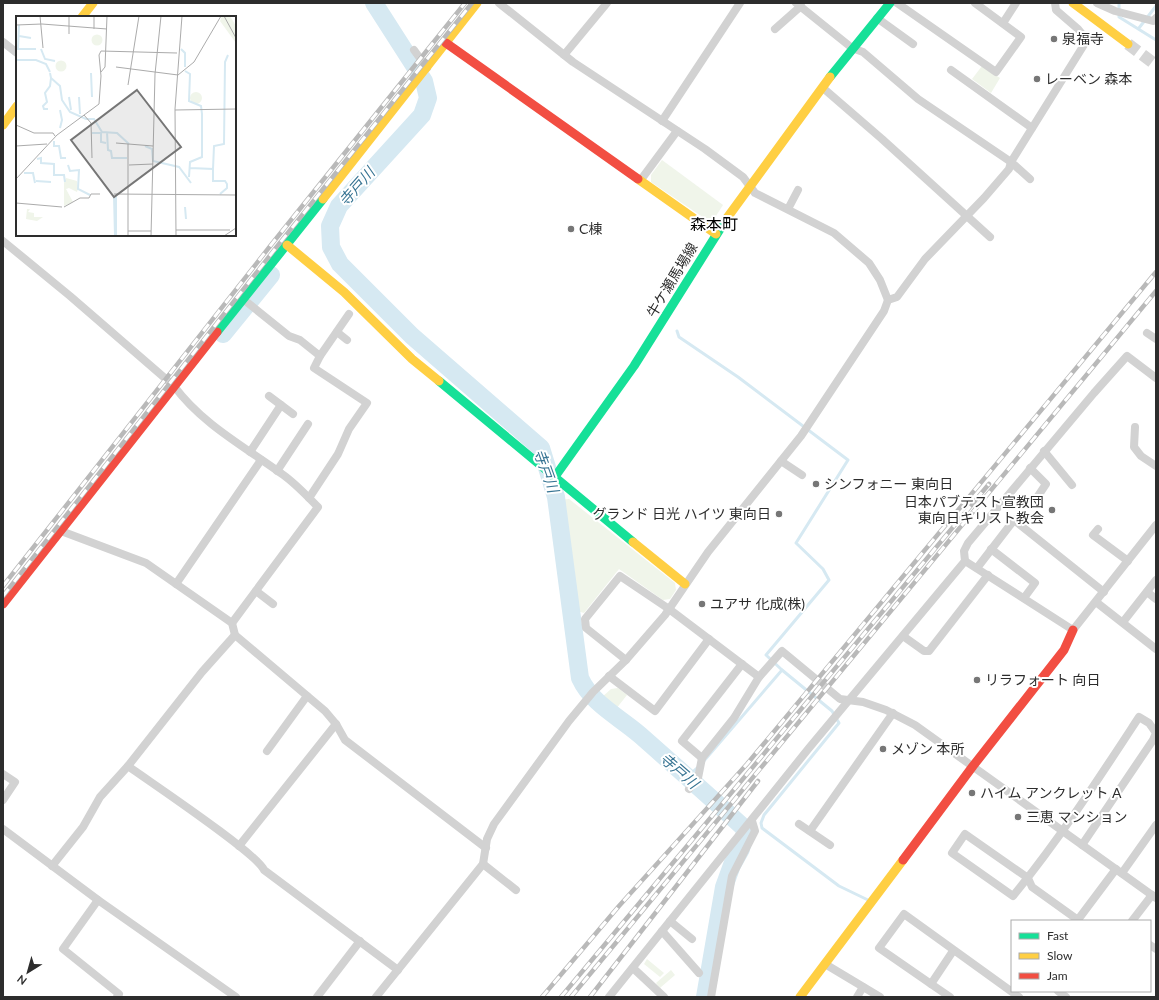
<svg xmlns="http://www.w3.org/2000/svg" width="1159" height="1000" font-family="Lato,'Noto Sans JP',sans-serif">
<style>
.green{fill:#f0f5ea}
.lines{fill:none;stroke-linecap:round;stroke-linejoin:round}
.stream{stroke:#d6e9f2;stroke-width:3}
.river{stroke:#d6e9f2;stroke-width:18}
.secondary-tunnel{stroke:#d5d5d5;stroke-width:12;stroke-dasharray:12 6;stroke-linecap:butt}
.street{stroke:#d2d2d2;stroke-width:8}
.fast{stroke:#16e098;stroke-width:9}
.slow{stroke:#ffcf43;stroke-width:9}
.jam{stroke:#f24e42;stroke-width:9}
.rail-casing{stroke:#b9b9b9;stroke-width:4.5}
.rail{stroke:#fff;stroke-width:3;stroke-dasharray:9;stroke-linecap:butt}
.poi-dot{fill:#767676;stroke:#fff;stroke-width:1.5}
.labels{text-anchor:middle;stroke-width:4;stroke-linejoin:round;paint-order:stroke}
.poi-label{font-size:14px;fill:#2d2d2d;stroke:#fff;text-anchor:start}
.street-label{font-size:14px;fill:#2d2d2d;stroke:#fff}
.water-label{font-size:15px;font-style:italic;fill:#377493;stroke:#fff}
.quarter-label{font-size:16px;fill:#000;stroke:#fff}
.inset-river{fill:none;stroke:#d6e9f2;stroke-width:2}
.inset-road{fill:none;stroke:#ababab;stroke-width:1}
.view{fill:#767676;fill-opacity:0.15;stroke:#767676;stroke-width:2}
.inset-edge{fill:none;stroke:#2d2d2d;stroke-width:2}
</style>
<rect width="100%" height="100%" fill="#fff"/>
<!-- green -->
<g class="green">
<polygon points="982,66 1000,78 991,93 972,79"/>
<polygon points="662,160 723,205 714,219 707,220 651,182 651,175"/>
<polygon points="569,499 675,583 676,590 670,599 663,600 619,569 584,613 577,611 561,500"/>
<polygon points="618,688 627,695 616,709 601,698 611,689"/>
<polygon points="647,959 664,973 660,977 644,964"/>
<polygon points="671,970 675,975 660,988 656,983"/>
</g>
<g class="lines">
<!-- stream -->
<g class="stream">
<polyline points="1119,3 1119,17 1156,40"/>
<polyline points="1139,28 1156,6"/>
<polyline points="677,331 679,337 738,377 848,460 796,543 823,569 829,580 766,655 782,670 703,762"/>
<polyline points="782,670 832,711 839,723 764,815 761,823 762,828 839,886 868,900"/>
<polyline points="687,777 697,768"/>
</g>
<!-- river -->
<g class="river">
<path d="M 374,3 L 424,81 L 428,98 L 422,115 L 339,206 L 330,226 L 331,247 L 340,264 L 412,336 L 541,448 L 556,497 L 580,678 C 592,704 618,716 640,735 C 674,765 709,796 743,827 L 745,832 L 741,849 L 732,865 L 724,887 L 705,997"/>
<polyline points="223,334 271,275"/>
</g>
<!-- secondary-tunnel -->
<polyline class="secondary-tunnel" points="1128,44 1156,65"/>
<!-- street -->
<g class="street">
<polyline points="499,3 573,62 705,149 743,177 755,193 834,233 869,263 880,280 888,300"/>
<polyline points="796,3 852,48 863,52 918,99 1011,162 1030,179"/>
<polyline points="897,3 996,72 1021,37 975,3"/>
<polyline points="1097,3 1115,11 1153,21 1156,18"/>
<polyline points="877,18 913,44"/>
<polyline points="1003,23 1016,3"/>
<polyline points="775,29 801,6"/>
<polyline points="3,42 17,53"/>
<polyline points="414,50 427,68"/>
<polyline points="564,55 607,3"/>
<polyline points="951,70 1032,128"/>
<polyline points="823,88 882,139 990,237"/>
<polyline points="662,121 740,3"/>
<polyline points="640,181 677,131"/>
<polyline points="788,209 798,190"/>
<path d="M 3,241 L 70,296 L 174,386 C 202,424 245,447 282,474 C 295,483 307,496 318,507 L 232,623"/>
<polyline points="243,299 289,336 300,340 320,356"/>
<polyline points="337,332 347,340"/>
<polyline points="1147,333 1156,339"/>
<polyline points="281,405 293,414"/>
<polyline points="1135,427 1134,447 1141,456 1156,466"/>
<polyline points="1044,451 1072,485"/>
<polyline points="250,452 281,405 269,396"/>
<polyline points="781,461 802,475"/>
<polyline points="1030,468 1046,484 1036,499"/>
<polyline points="277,471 308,424"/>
<polyline points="309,498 338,454 349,429 367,403 314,368 320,356 349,314"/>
<polyline points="1098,529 1093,535 1128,561"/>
<polyline points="61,531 146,563 232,623 235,635 325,711 336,724 345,740 486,848"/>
<polyline points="991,549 1035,583 1024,598"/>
<polyline points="965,561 1073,630 1156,525"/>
<polyline points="977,568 1014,520 1104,592"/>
<polyline points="176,584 261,460"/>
<polyline points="256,591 273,604"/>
<polyline points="1147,592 1156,599"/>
<polyline points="1096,602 1156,649"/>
<polyline points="1123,622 1156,580"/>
<polyline points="903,636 924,651 929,651 988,575"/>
<polyline points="626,660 586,628 585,619 620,576 669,609 759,677 782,651 840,699 863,702 886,710 915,725 1156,898"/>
<polyline points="609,676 655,711 709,639"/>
<polyline points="267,751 307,696"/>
<polyline points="702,758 682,741 742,664"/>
<path d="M 128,766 C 150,782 257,853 264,870 L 398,970"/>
<polyline points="3,774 15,782 3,800"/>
<polyline points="689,789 698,778 702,758 734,718 759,677"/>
<polyline points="799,824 830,845"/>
<polyline points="3,829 98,900 236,997"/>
<polyline points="810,831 893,713"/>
<polyline points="239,846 336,724"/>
<polyline points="483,864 516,890"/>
<polyline points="52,866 83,827 100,797 128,766 202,672 235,635"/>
<polyline points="1122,873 1156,825"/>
<polyline points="98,900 63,949 119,994 117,997"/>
<path d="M 1078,920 L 1032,887 L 1028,878 L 965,834 L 952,853 L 1013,896 C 1059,840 1099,778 1139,717 L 1149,723 L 1156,733 L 1153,740 L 1082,845"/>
<polyline points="670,921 692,939"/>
<polyline points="1077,921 1116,869"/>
<polyline points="1132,921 1152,895"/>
<polyline points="662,931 699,973"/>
<polyline points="1150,945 1156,949"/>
<polyline points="825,964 880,997"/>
<polyline points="633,968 664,997"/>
<polyline points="931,984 879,948 904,914 1019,997"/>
<polyline points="1058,991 1066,997"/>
<polyline points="317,997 360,941"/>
<polyline points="376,997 483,864 487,839 494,824 569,721 593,692 626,660 665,615 708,552 801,436 884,311 888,300 897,297 925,259 984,198 1009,169 1011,162 1087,40 1078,29 1056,10 1055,3"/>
<polyline points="609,997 809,748 965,561 964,551 968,543 1094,393 1127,356 1156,378"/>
<polyline points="711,997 732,876 755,831 752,821"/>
<polyline points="857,997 863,987"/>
<polyline points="950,997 931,984 953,951"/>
</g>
<!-- fast -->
<g class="fast">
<polyline points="830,77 890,3"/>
<polyline points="217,332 323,199"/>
<polyline points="439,381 633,542"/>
<polyline points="554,478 634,366 727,218"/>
</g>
<!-- slow -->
<g class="slow">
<polyline points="1073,3 1128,44"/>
<polyline points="82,17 93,3"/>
<polyline points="3,125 17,106"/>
<polyline points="638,179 716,234"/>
<polyline points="323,199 477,3"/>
<polyline points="727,218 830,77"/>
<polyline points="287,245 344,292 412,359 439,381"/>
<polyline points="633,542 685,584"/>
<polyline points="800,997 903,860"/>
</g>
<!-- jam -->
<g class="jam">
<polyline points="446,43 638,179"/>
<polyline points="3,604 217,332"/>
<polyline points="903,860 973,766 1064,650 1073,630"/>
</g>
<defs>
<g id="rail">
<polyline points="3,586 271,245 465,3"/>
<polyline points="3,596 275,249 472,3"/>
<polyline points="542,997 619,906 747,764 1156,272"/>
<polyline points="561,997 989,484"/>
<polyline points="571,997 1156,291"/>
<polyline points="590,997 758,781"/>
</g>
</defs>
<!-- rail casing -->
<use href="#rail" class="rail-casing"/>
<!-- rail -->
<use href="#rail" class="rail"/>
</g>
<!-- markers -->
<g class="poi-dot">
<circle cx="1054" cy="39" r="4"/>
<circle cx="1037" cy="79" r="4"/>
<circle cx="571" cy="229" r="4"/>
<circle cx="816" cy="484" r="4"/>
<circle cx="1052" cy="510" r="4"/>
<circle cx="779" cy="514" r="4"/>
<circle cx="702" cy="604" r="4"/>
<circle cx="977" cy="680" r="4"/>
<circle cx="883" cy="749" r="4"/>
<circle cx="972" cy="793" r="4"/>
<circle cx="1018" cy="817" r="4"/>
</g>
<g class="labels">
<!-- poi labels -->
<g class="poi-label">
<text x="1062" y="44">泉福寺</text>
<text x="1045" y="84">レーベン 森本</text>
<text x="579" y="234">C棟</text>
<text x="824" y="489">シンフォニー 東向日</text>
<text x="1044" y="507" text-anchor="end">日本パブテスト宣教団<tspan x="1044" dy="16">東向日キリスト教会</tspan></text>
<text x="771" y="519" text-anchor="end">グランド 日光 ハイツ 東向日</text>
<text x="710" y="609">ユアサ 化成(株)</text>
<text x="985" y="685">リラフォート 向日</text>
<text x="891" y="754">メゾン 本所</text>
<text x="980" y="798">ハイム アンクレット A</text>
<text x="1026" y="822">三恵 マンション</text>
</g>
<!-- street labels -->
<g class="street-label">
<text transform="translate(672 280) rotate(-59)" y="5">牛ケ瀬馬場線</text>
</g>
<!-- water labels -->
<g class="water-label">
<text transform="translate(357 187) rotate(-49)" y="5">寺戸川</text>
<text transform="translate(546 471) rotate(70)" y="5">寺戸川</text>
<text transform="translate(679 771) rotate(41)" y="5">寺戸川</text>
</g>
<!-- quarter labels -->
<g class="quarter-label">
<text x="714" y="230">森本町</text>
</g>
</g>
<!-- overview -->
<g transform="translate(16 16)">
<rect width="220" height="220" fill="#fff"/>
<path d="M 206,0 L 214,0 L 220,10 L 220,27 L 204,5 ZM75.5 24a5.5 5.5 0 1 1 11 0a5.5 5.5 0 1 1-11 0ZM39.5 50a5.5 5.5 0 1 1 11 0a5.5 5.5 0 1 1-11 0ZM174 82a6 6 0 1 1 12 0a6 6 0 1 1-12 0ZM 50,162 L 61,165 L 62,173 L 61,176 L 53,172 L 50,173 L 57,186 L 48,190 L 48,167 ZM 11,193 L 14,193 L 12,196 L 18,197 L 18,201 L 27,201 L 21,205 L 10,203 Z" fill="#f0f5ea"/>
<path class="inset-river" d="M 3,9 L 2,33 L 20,33M 3,20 L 15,22M 25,33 L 29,43 L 39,45M 165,33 L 169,37 L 169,51M 0,44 L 20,44 L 30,48 L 34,56M 169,55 L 174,58 L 173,85 L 185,90 L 186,98 L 186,141 L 174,146 L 173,161M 34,57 L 35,62 L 44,70 L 46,84 L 54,96 L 70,103 L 78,103 L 86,116 L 101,117 L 113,128M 75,57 L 76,81M 53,81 L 55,94M 63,81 L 64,98M 32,93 L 28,93 L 27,90 L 31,86 L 29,77 L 34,70 L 35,62M 44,94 L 46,104 L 44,112M 91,116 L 92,134 L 95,135 L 96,142 L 111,142M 76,117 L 85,117 L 85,126 L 90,127M 38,125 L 38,130 L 43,130 L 45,142 L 50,142M 129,130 L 136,133 L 137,145 L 163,151 L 175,167M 21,143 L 25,142 L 25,147 L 38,148 L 38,159 L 48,159 L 49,166M 52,149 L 54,155 L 63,154 L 62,173 L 74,179M 174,152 L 197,153 L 197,165 L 209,165 L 211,168 L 211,172 L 204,178M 197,153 L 198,130 L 208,128 L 209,46 L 212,39M 8,157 L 17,157 L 19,167M 20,165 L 35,166M 100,179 L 100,220M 98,180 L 99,220M 169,191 L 170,203"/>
<path class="inset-road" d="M 24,0 L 27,32M 208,0 L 220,22M 0,9 L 26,8 L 91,13M 78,13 L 78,0M 53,18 L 53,0M 100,51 L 162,59 L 178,46 L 205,0M 85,56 L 89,51 L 91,0M 112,69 L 123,0M 83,88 L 85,60 L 83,39 L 85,35 L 161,37M 159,94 L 220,93M 68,99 L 75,107 L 76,142M 0,109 L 18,117 L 37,117 L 39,120M 100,127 L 137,130M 112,128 L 112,220M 0,130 L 31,128M 113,149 L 137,148M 0,163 L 41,119 L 83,88M 98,178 L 220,179M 0,187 L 46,191M 48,191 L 64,182 L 73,182 L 75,178 L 84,178M 160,214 L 214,214M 112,215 L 135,215M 135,220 L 139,58 L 145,0M 160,220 L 159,93 L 166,0M 208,220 L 220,212"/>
<path class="view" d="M 121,74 L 165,131 L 98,181 L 55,124 Z"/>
<rect width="220" height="220" class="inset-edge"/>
</g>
<!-- border -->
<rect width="1159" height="1000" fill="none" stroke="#2d2d2d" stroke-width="8"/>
<!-- legend -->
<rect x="1011" y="920" width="140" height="72" fill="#ffffff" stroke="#ababab"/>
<rect x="1019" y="933" width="20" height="6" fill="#16e098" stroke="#ababab"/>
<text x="1047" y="940" font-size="12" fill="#2d2d2d">Fast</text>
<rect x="1019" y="953" width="20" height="6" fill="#ffcf43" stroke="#ababab"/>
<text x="1047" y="960" font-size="12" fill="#2d2d2d">Slow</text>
<rect x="1019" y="973" width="20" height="6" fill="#f24e42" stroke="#ababab"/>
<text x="1047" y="980" font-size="12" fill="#2d2d2d">Jam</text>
<!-- north arrow -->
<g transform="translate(28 972) rotate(217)" stroke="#ffffff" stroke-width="3" paint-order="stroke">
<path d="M0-3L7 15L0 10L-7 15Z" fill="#2d2d2d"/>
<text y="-6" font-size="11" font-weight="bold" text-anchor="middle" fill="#2d2d2d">N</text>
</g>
</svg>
